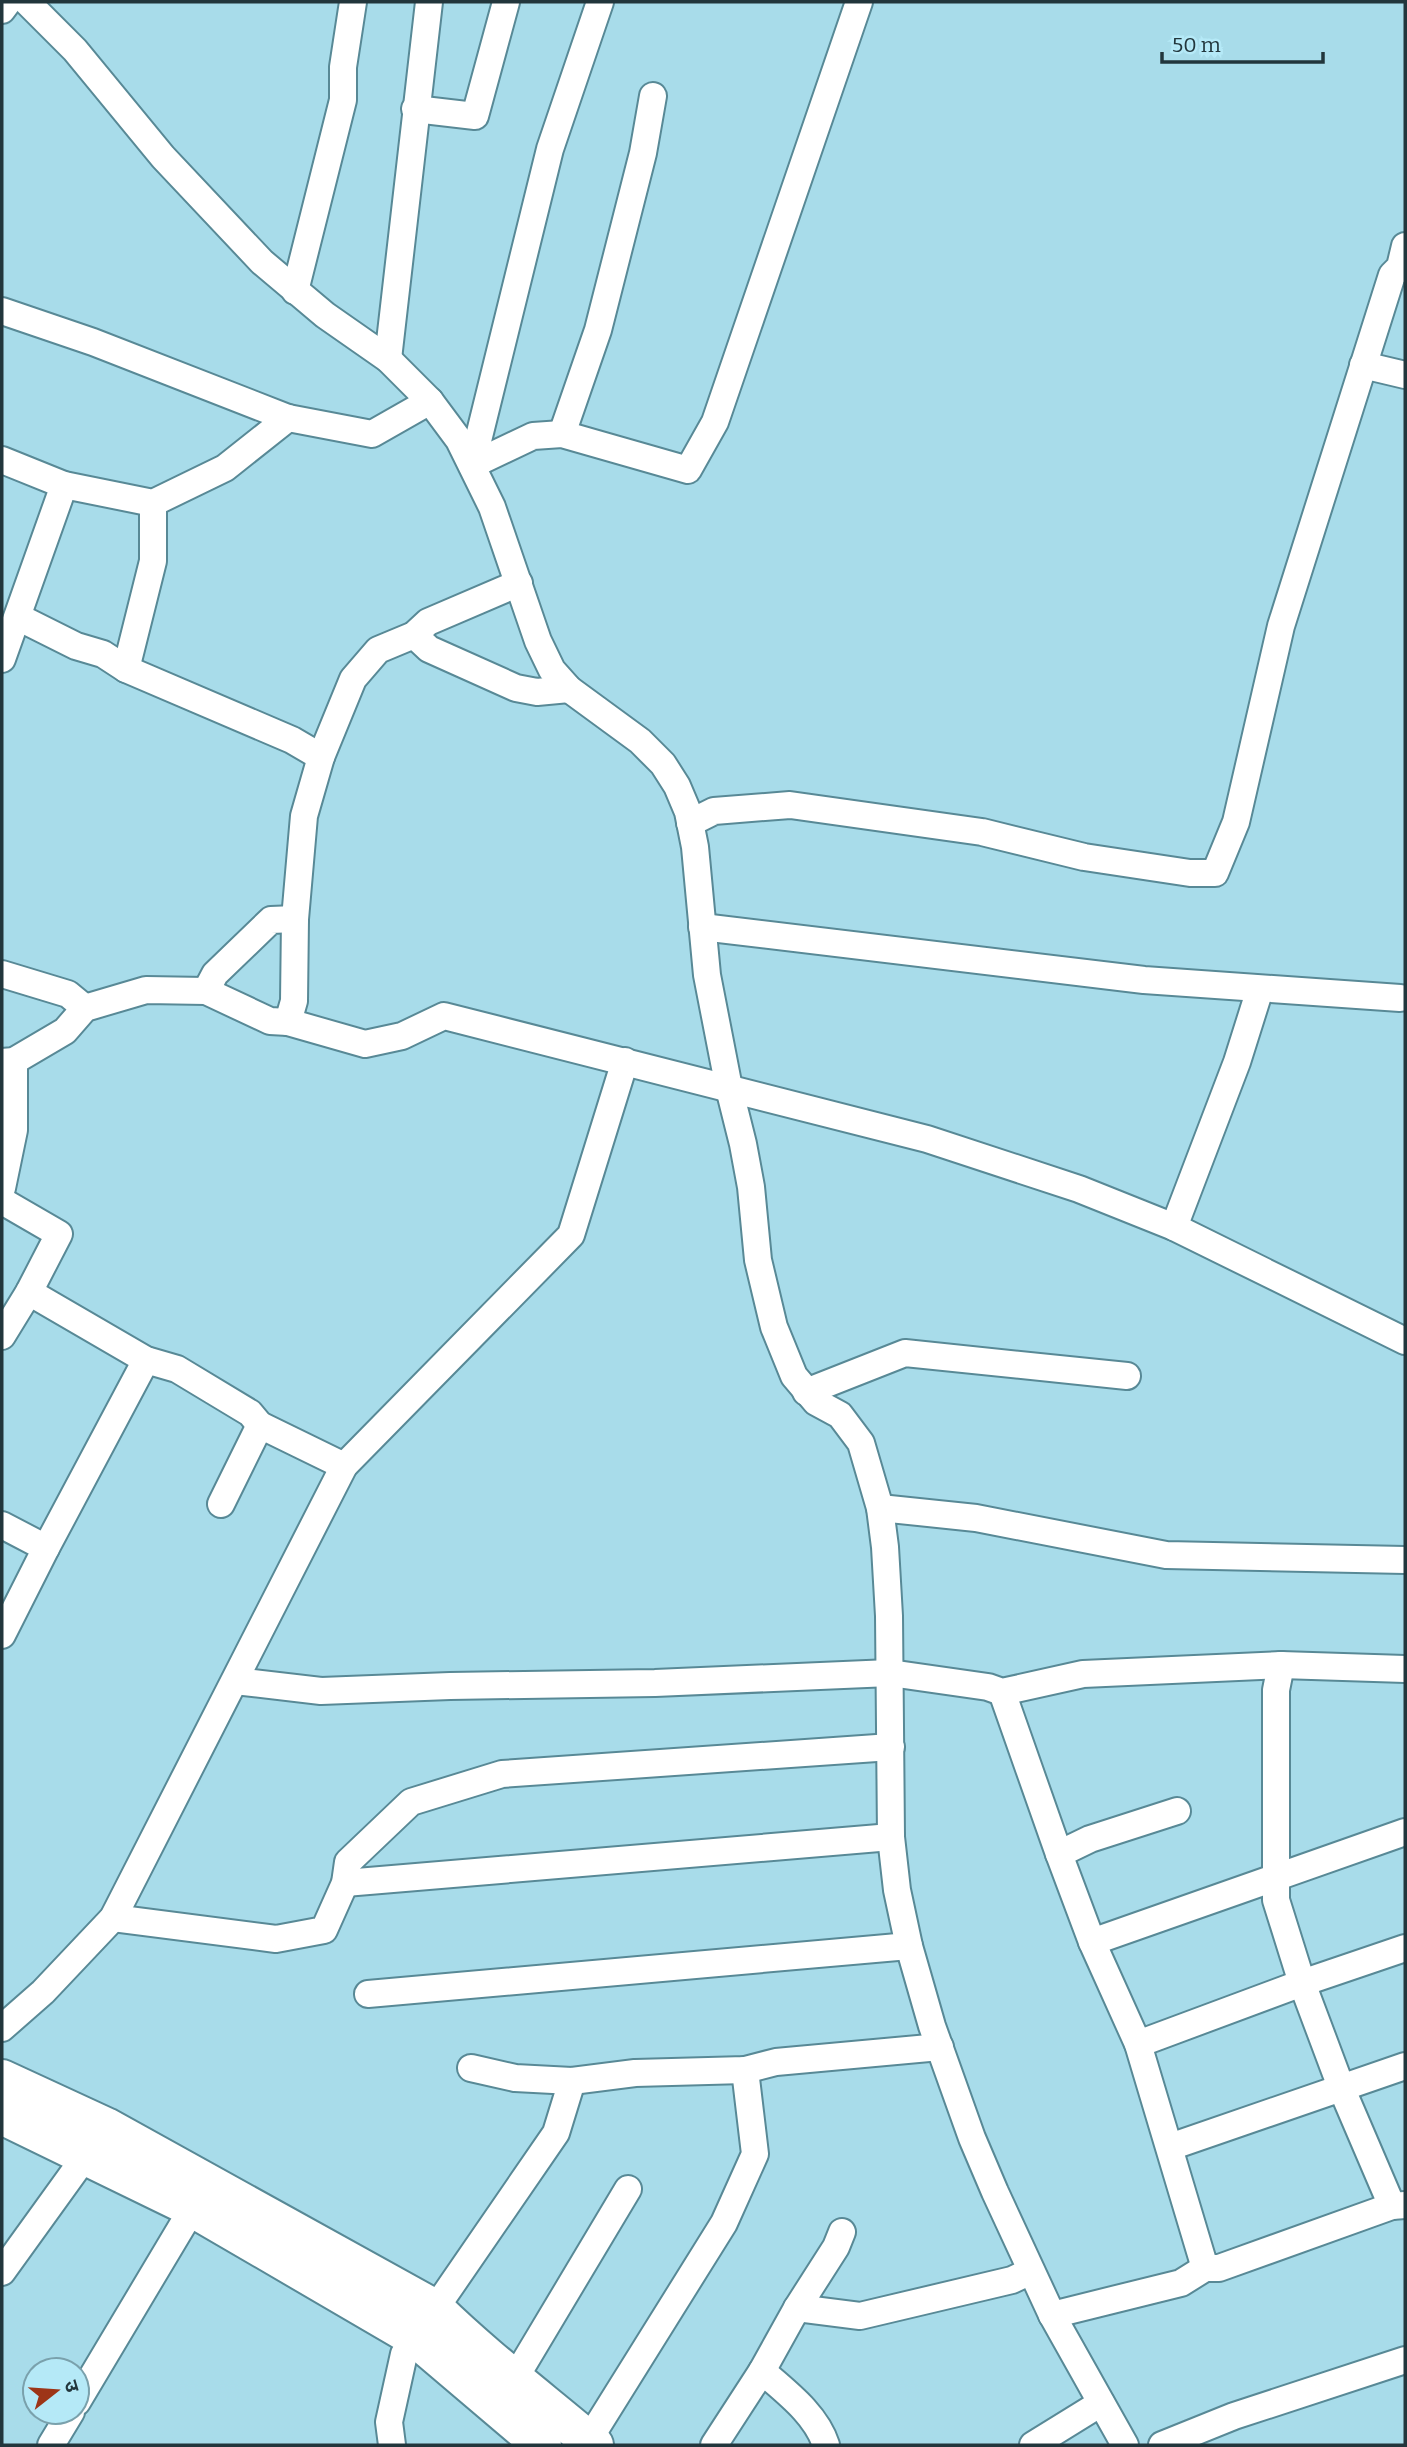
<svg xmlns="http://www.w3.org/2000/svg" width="1407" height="2447" font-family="Bitter,'Noto Sans Devanagari',serif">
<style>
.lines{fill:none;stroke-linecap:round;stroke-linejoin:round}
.minor-casing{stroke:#588996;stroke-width:30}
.trunk-casing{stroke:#588996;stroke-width:42}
.minor{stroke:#fff;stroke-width:26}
.trunk{stroke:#fff;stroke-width:38}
</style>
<rect width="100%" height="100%" fill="#a8dcea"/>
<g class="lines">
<defs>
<g id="minor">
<polyline points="27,2 75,50 163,157 262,262 325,315 388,359 430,401 459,440 492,507 538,641 552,670 569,689 640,741 663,764 677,786 688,812 695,847 707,975 729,1088 743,1144 751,1187 758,1260 774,1327 794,1376 816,1402 840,1415 861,1443 880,1508 885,1547 889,1616 891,1837 897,1890 909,1946 932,2026 972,2138 995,2192 1052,2315 1125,2445"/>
<polyline points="2,10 8,2"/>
<polyline points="415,109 475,116 506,2"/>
<polyline points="295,291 343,100 343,67 353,2"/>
<polyline points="2,311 93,342 288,418 372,434 430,401"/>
<polyline points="388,359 429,2"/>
<polyline points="1363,365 1405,375"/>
<polyline points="562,434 598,330 643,153 653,96"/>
<polyline points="2,460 64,485 153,503 225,468 288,418"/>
<polyline points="472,465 533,436 562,434 688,470 715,422 859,2"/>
<polyline points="472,465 550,149 600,2"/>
<polyline points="18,617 76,646 103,654 126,669 292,740 321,757"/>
<polyline points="414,635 429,649 516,688 537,692 569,689"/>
<polyline points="2,659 64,485"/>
<polyline points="126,669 153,561 153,503"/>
<polyline points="690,823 714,811 790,805 982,832 1084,857 1190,873 1215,873 1236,822 1281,626 1392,275 1400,267 1405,246"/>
<polyline points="702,927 1144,980 1400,998"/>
<polyline points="2,974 68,994 85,1008"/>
<polyline points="206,991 215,974 271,920 295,919"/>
<polyline points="288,1022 294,1001 295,919 304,816 321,757 353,679 378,650 414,635 428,622 519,583"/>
<polyline points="2,1062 14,1061 65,1031 85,1008 146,990 206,991 270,1021 288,1022 365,1044 402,1036 444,1016 927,1139 1079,1189 1174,1227 1405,1341"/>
<polyline points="2,1188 14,1130 14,1061"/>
<polyline points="2,1201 59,1234 29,1292 2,1336"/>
<polyline points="1174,1227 1237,1062 1260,989"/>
<polyline points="29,1292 146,1360 177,1369 250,1413 260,1425 344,1466"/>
<polyline points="806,1392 905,1353 1127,1376"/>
<polyline points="221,1504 260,1425"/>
<polyline points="880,1508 976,1518 1166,1555 1405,1560"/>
<polyline points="2,1525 46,1548 2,1635"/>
<polyline points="46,1548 146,1360"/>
<polyline points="1281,1665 1276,1690 1276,1900 1302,1983 1341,2087 1392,2206"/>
<polyline points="235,1681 321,1691 450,1686 655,1683 890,1673 988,1687 1002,1692 1083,1674 1281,1665 1405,1669"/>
<polyline points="1002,1692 1059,1854 1092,1942 1138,2044 1205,2268"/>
<polyline points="1059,1854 1090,1839 1177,1811"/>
<polyline points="345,1883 891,1837"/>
<polyline points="113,1918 276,1939 324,1930 345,1883 348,1862 411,1802 502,1774 891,1747"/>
<polyline points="1092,1942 1405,1832"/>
<polyline points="368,1994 909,1946"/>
<polyline points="2,2028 43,1992 113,1918 344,1466 571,1235 625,1061"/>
<polyline points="1138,2044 1302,1983 1405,1948"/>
<polyline points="471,2068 515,2078 572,2081 635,2073 745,2070 776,2062 940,2047"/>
<polyline points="1170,2147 1405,2066"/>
<polyline points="2,2272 95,2143"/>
<polyline points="797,2308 860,2316 1012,2280 1031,2271"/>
<polyline points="1052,2315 1181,2283 1205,2268 1219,2268 1392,2206 1405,2205"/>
<path d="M 762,2371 C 786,2392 816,2414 826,2445"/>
<polyline points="515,2378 628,2189"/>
<polyline points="77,2402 200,2196"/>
<polyline points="588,2441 724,2223 755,2154 745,2070"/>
<polyline points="51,2445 71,2412"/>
<polyline points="392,2445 389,2422 404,2354 556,2133 572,2081"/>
<polyline points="714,2445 762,2371 797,2308 836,2247 842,2232"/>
<polyline points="1033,2445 1101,2403"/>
<polyline points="1162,2445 1234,2416 1405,2360"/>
</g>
<g id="trunk">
<path d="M 2,2079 L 106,2127 L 435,2309 C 485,2358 541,2400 594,2445"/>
<polyline points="2,2115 193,2208 416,2338 542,2445"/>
</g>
</defs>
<!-- minor casing -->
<use href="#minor" class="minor-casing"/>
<!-- trunk casing -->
<use href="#trunk" class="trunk-casing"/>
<!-- minor -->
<use href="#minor" class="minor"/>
<!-- trunk -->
<use href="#trunk" class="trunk"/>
</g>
<!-- border -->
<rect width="1407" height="2447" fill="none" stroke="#22363c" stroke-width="7"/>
<!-- north arrow -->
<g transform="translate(56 2391) rotate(73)"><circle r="33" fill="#b5e9f7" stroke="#7aa1ac" stroke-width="2"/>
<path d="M0-5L12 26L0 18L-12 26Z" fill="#9d3517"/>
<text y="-10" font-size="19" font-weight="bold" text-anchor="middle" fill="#22363c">उ</text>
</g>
<!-- scale -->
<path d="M1162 52v10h161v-10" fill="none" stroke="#22363c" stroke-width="3.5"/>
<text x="1172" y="52" font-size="21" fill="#22363c" stroke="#b5e9f7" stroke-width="5" paint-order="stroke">50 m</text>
</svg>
